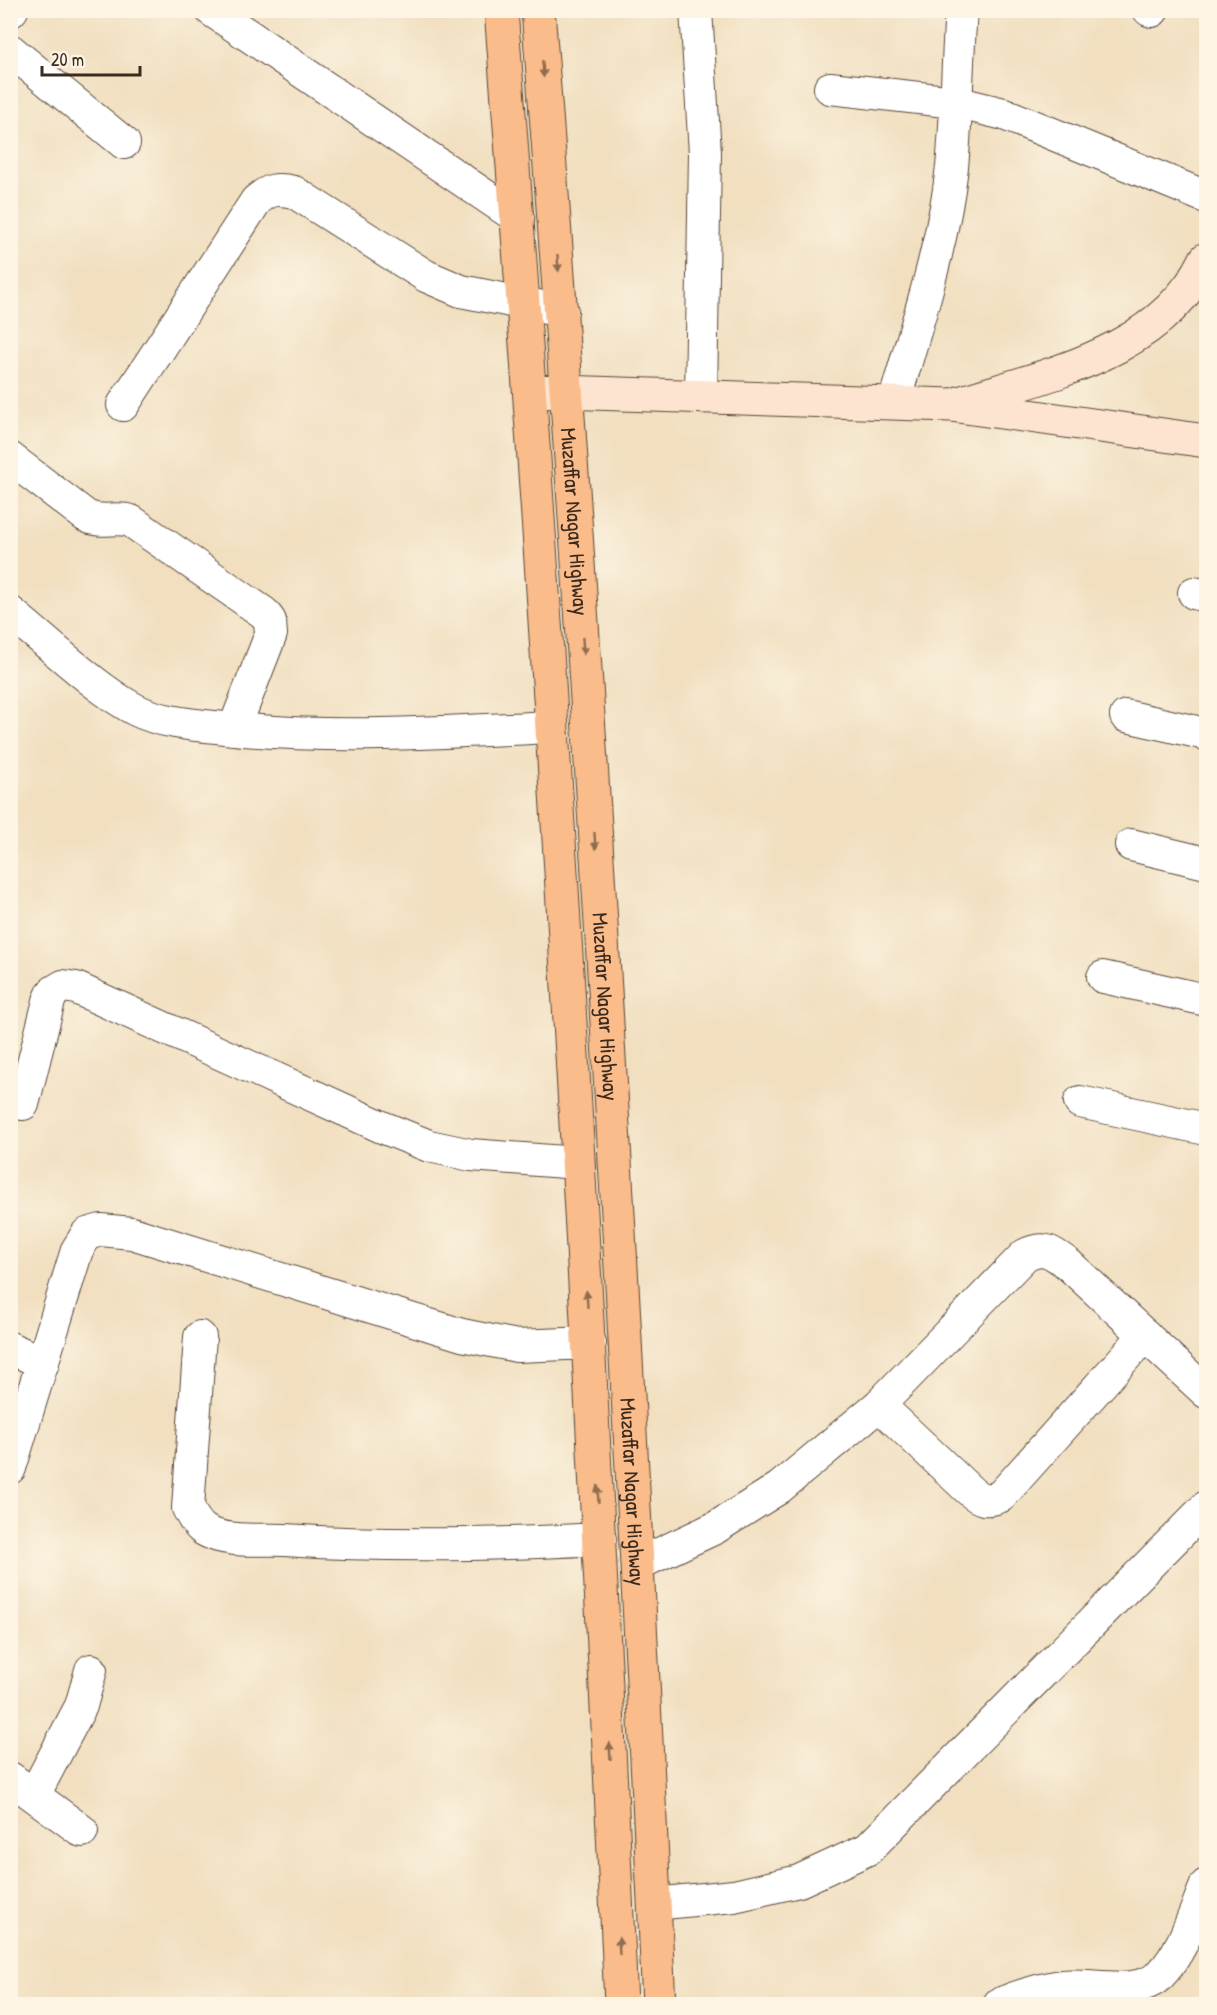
<svg xmlns="http://www.w3.org/2000/svg" width="1217" height="2015" font-family="'Patrick Hand',sans-serif">
<style>
.lines{fill:none;stroke-linecap:round;stroke-linejoin:round}
.street-casing{stroke:#564536;stroke-width:34}
.secondary-casing{stroke:#564536;stroke-width:35}
.primary-casing{stroke:#564536;stroke-width:35}
.street{stroke:#fff;stroke-width:32}
.secondary{stroke:#fde4d0;stroke-width:33}
.primary{stroke:#f9bc8a;stroke-width:33}
.oneway{fill:#906c4f}
.labels{text-anchor:middle;stroke-width:6;stroke-linejoin:round;paint-order:stroke}
.street-label{font-size:22px;fill:#3b2a1e;stroke:#fcf5e5}
</style>
<rect width="100%" height="100%" fill="#fcf5e5"/>
<filter id="ink" filterUnits="userSpaceOnUse"><feTurbulence type="fractalNoise" baseFrequency=".0167" numOctaves="2"/><feDisplacementMap in="SourceGraphic" scale="12" xChannelSelector="R" yChannelSelector="G"/><feConvolveMatrix kernelMatrix="1 2 1 2 8 2 1 2 1" color-interpolation-filters="sRGB"/></filter>
<filter id="wash" filterUnits="userSpaceOnUse"><feTurbulence type="fractalNoise" baseFrequency=".008" numOctaves="4" result="noise"/><feDisplacementMap in="SourceGraphic" scale="24" xChannelSelector="R" yChannelSelector="G"/><feGaussianBlur stdDeviation="1.35" result="paint"/><feColorMatrix in="noise" values="0 0 0 0 0 0 0 0 0 0 0 0 0 0 0 0 0 1.4 0 .05"/><feComposite in="paint" operator="in"/></filter>
<g filter="url(#wash)">
<rect width="100%" height="100%" fill="#f1dfc0"/>
</g>
<g filter="url(#ink)">
<g class="lines">
<defs>
<g id="street">
<polyline points="211,10 518,218"/>
<polyline points="696,10 705,153 701,397"/>
<polyline points="1149,10 1152,11"/>
<polyline points="10,12 12,10"/>
<polyline points="10,50 124,143"/>
<polyline points="830,88 955,102 1004,114 1206,197"/>
<path d="M 894,403 C 916,326 943,247 952,167 C 957,116 957,62 961,10"/>
<path d="M 123,405 L 256,201 C 269,189 277,188 294,192 L 426,276 L 461,291 L 562,311"/>
<path d="M 10,458 L 86,516 C 102,524 115,516 131,521 L 264,613 L 270,621 L 271,634 L 234,729"/>
<polyline points="1194,593 1206,596"/>
<path d="M 10,612 C 47,642 96,689 136,710 C 162,723 197,725 225,728 C 334,740 443,732 552,727"/>
<polyline points="1126,716 1206,734"/>
<polyline points="1131,845 1206,863"/>
<polyline points="1103,977 1206,1000"/>
<polyline points="1080,1102 1206,1129"/>
<polyline points="23,1104 49,1001 53,992 63,986 76,988 382,1127 429,1146 471,1155 578,1163"/>
<path d="M 200,1337 L 188,1508 C 192,1516 196,1524 204,1530 C 225,1543 261,1539 285,1540 C 390,1547 495,1545 600,1539"/>
<polyline points="10,1348 43,1363"/>
<path d="M 879,1405 L 969,1490 C 980,1500 987,1502 1001,1496 L 1145,1335"/>
<polyline points="10,1468 77,1250 87,1234 101,1230 132,1233 462,1335 517,1346 590,1343"/>
<path d="M 638,1564 L 715,1528 L 779,1488 L 879,1405 L 1025,1255 C 1044,1245 1052,1252 1068,1264 L 1206,1392"/>
<polyline points="10,1778 82,1831"/>
<polyline points="34,1795 81,1706 91,1670"/>
<polyline points="654,1904 734,1896 799,1881 868,1849 1206,1507"/>
<path d="M 999,2004 C 1019,1996 1040,1989 1061,1986 C 1090,1982 1136,1998 1160,1975 C 1183,1952 1194,1914 1206,1885"/>
</g>
<g id="secondary">
<polyline points="532,391 951,405 1206,441"/>
<path d="M 959,403 C 1049,374 1161,353 1206,259"/>
</g>
<g id="primary">
<path d="M 501,10 C 553,674 591,1339 621,2004"/>
<path id="s1" d="M 538,10 C 590,674 627,1339 659,2004"/>
</g>
</defs>
<!-- street casing -->
<use href="#street" class="street-casing"/>
<!-- secondary casing -->
<use href="#secondary" class="secondary-casing"/>
<!-- primary casing -->
<use href="#primary" class="primary-casing"/>
<!-- street -->
<use href="#street" class="street"/>
<!-- secondary -->
<use href="#secondary" class="secondary"/>
<!-- primary -->
<use href="#primary" class="primary"/>
</g>
<!-- one-way arrows -->
<defs><path id="oneway-solid" d="M-6-.8H1V-3.2L6.5 0L1 3.2V.8H-6Z" transform="scale(1.5)"/></defs>
<g class="oneway">
<use href="#oneway-solid" transform="translate(543 69) rotate(86)"/>
<use href="#oneway-solid" transform="translate(558 263) rotate(86)"/>
<use href="#oneway-solid" transform="translate(583 646) rotate(86)"/>
<use href="#oneway-solid" transform="translate(595 841) rotate(86)"/>
<use href="#oneway-solid" transform="translate(587 1299) rotate(-94)"/>
<use href="#oneway-solid" transform="translate(598 1494) rotate(-93)"/>
<use href="#oneway-solid" transform="translate(610 1751) rotate(-93)"/>
<use href="#oneway-solid" transform="translate(619 1946) rotate(-93)"/>
</g>
</g>
<g class="labels">
<!-- street labels -->
<g class="street-label">
<text dy="8" stroke="none"><textPath href="#s1" startOffset="513">Muzaffar Nagar Highway</textPath></text>
<text dy="8" stroke="none"><textPath href="#s1" startOffset="999">Muzaffar Nagar Highway</textPath></text>
<text dy="8" stroke="none"><textPath href="#s1" startOffset="1485">Muzaffar Nagar Highway</textPath></text>
</g>
</g>
<!-- margin -->
<rect width="1217" height="2015" fill="none" stroke="#fcf5e5" stroke-width="36"/>
<!-- scale -->
<path d="M42 66v9h98v-9" fill="none" stroke="#3b2a1e" stroke-width="3"/>
<text x="51" y="66" font-size="18" fill="#3b2a1e" stroke="#fcf5e5" stroke-width="4.5" paint-order="stroke">20 m</text>
</svg>
